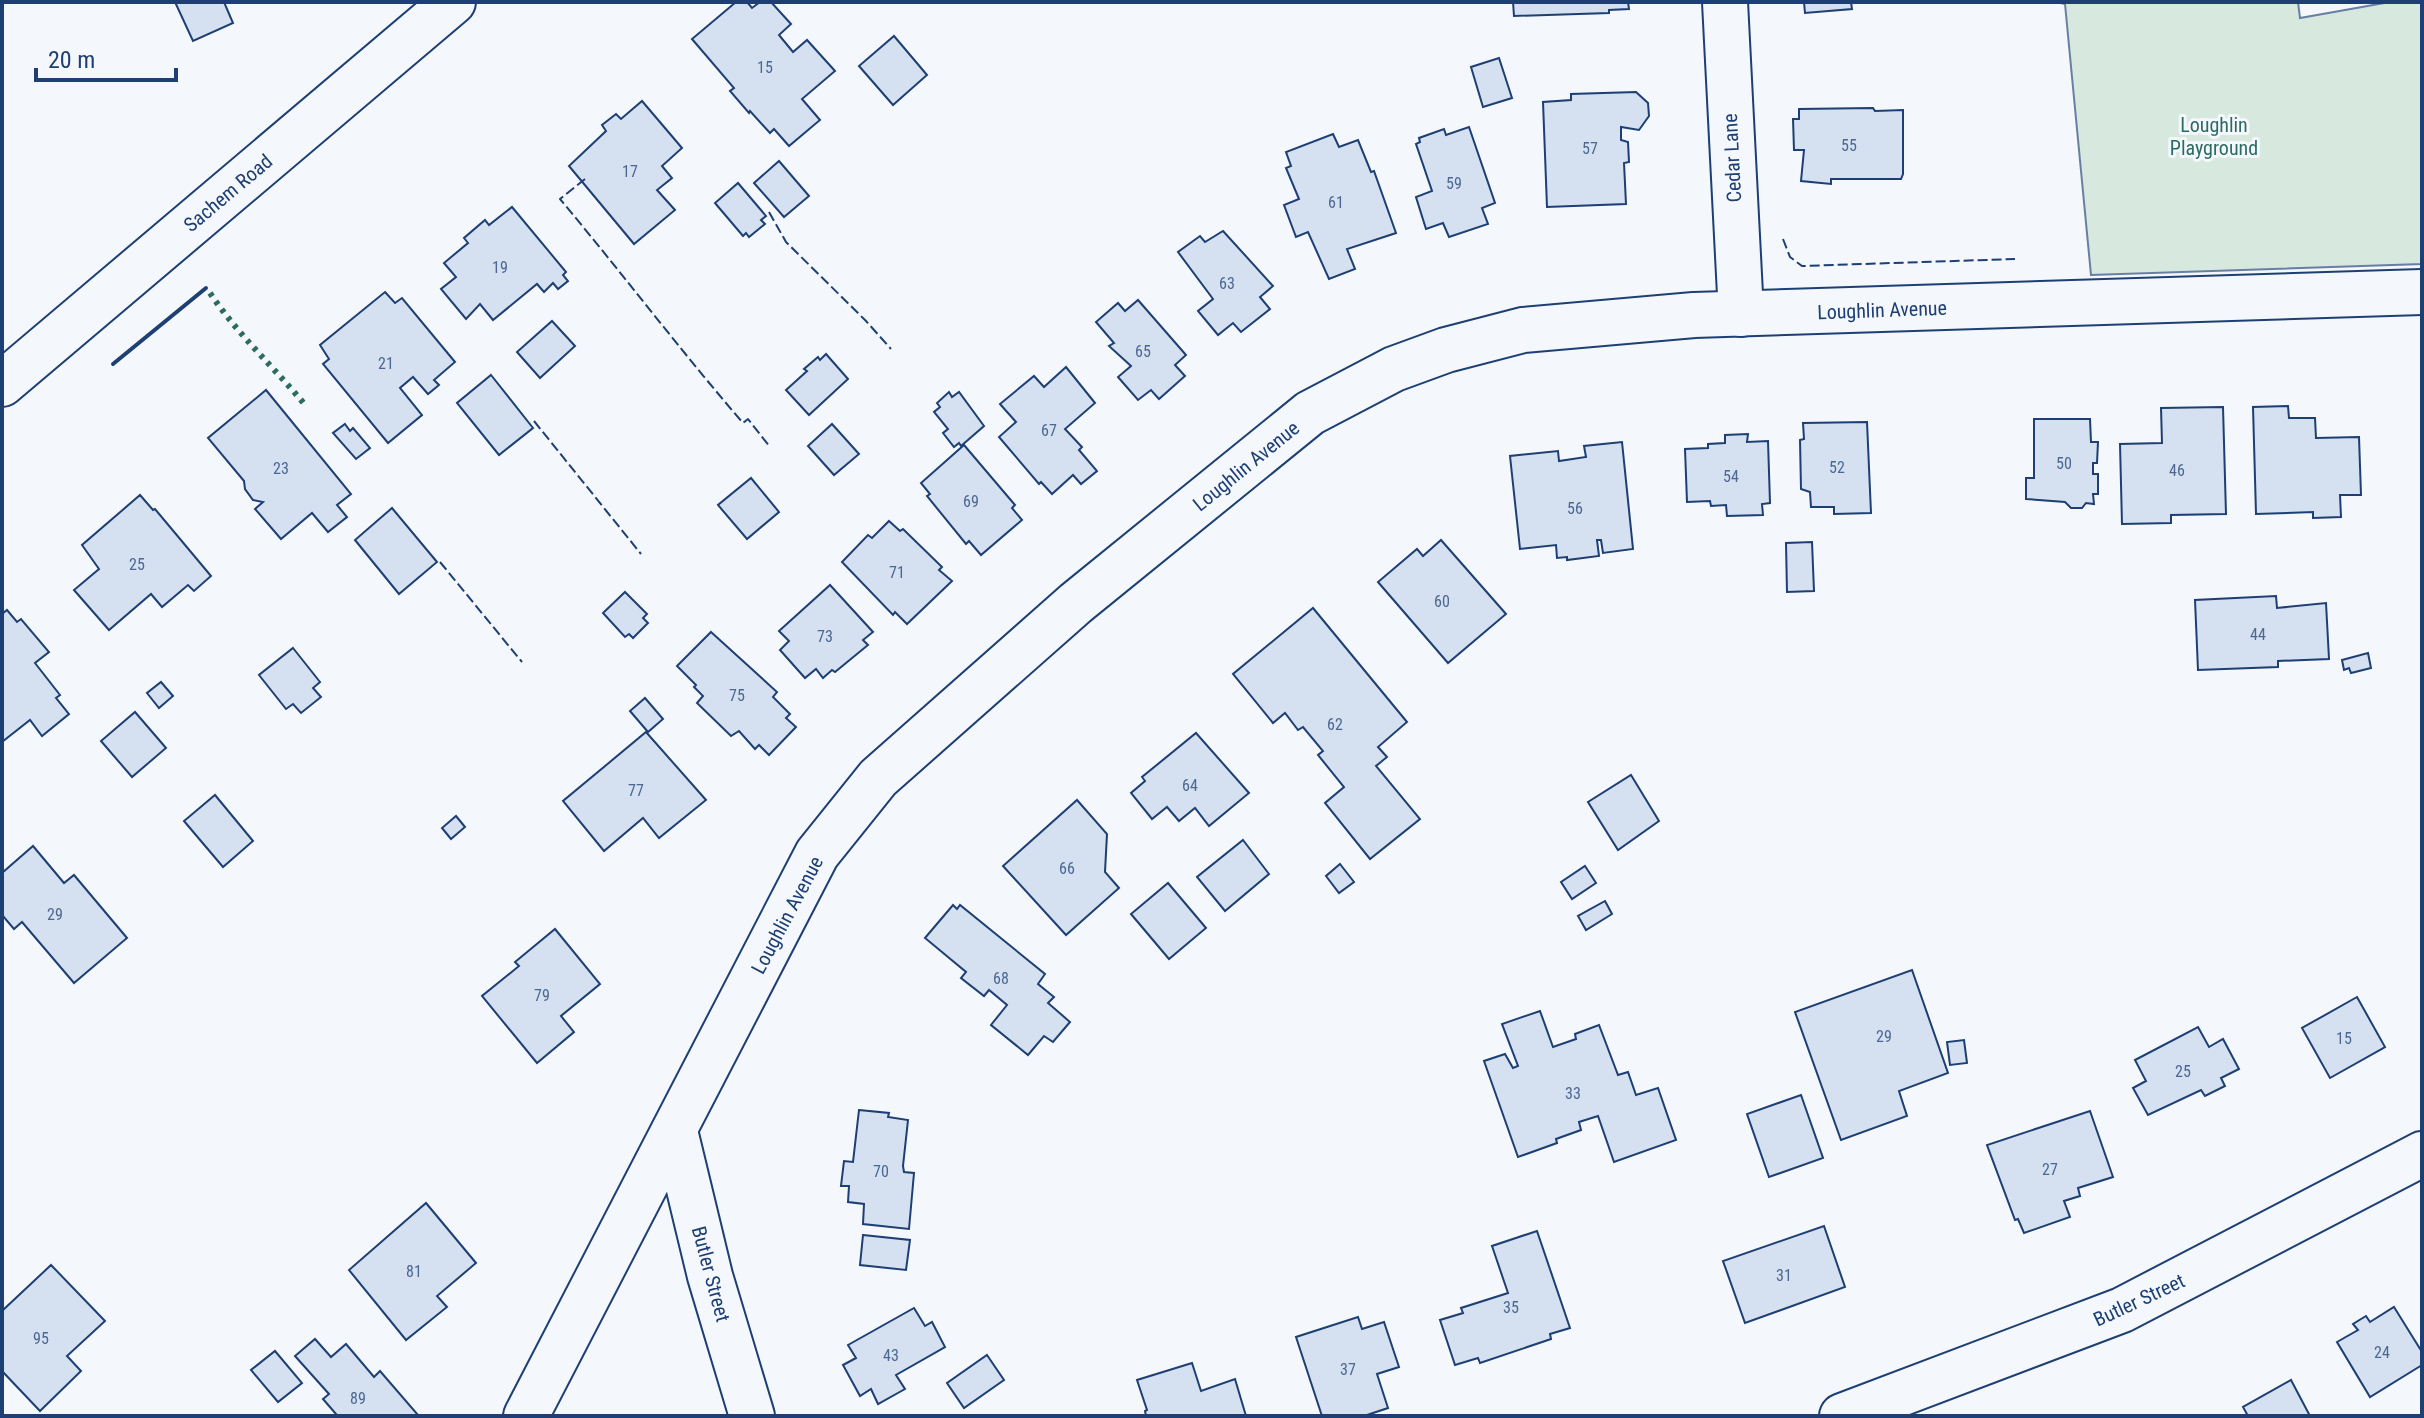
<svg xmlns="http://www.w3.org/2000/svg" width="2424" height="1418" font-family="'Roboto Condensed',sans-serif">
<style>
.green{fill:#d7e8df;stroke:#687fa3;stroke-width:2}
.building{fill:#d5e0f0;stroke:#1d3f73;stroke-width:2}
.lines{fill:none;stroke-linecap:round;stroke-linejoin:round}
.minor-casing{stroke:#1d3f73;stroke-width:48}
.minor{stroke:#f4f7fb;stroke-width:44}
.hedge{stroke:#2c6c60;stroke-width:6;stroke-dasharray:4 6;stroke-linecap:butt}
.fence{stroke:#1d3f73;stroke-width:2;stroke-dasharray:10 4;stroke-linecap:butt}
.wall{stroke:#1d3f73;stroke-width:4}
.labels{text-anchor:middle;stroke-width:6;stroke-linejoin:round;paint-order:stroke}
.number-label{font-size:16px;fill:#4b6792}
.park-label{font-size:20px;fill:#2c6c60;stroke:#f4f7fb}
.street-label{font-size:20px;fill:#1d3f73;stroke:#f4f7fb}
</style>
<rect width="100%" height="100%" fill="#f4f7fb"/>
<!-- green -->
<polygon class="green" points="2056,2 2298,2 2300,18 2390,2 2422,2 2422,264 2091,275 2065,4"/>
<!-- building -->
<g class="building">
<polygon points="175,2 224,2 233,23 193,41"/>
<polygon points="736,2 747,2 752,8 760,2 771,2 791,24 779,35 793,52 807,40 835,71 802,99 820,120 789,146 774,129 770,133 750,111 749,113 730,91 734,88 692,39"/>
<polygon points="1513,2 1628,2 1629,9 1609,10 1609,13 1514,16"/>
<polygon points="1804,2 1851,2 1852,9 1805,13"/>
<polygon points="894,36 927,75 893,105 859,66"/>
<polygon points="1499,58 1512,98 1483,107 1471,67"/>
<polygon points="1636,92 1648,103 1649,116 1639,130 1621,127 1621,140 1628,142 1629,162 1624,163 1626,204 1547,207 1543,102 1571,100 1571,94"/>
<polygon points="642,101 682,148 662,166 672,178 657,190 675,210 634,244 569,166 606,131 602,125 616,114 621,119"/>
<polygon points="1873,108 1875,111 1903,110 1903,174 1901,179 1831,179 1831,184 1801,181 1804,150 1794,150 1793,119 1799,119 1799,109"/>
<polygon points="1469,127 1495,203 1482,208 1488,224 1449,237 1443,223 1426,229 1416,197 1432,191 1416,144 1420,142 1419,138 1444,129 1446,135"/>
<polygon points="1333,134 1339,147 1358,140 1371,172 1374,171 1396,233 1347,249 1355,269 1329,279 1308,232 1296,237 1284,205 1299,199 1286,168 1291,166 1286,152"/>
<polygon points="779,161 809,196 784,217 754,183"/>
<polygon points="738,183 766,216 761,220 765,224 749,237 746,233 743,236 715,203"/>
<polygon points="512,207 566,272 563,275 568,281 558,289 553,283 544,292 537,284 493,320 480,304 466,319 441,289 456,277 444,263 468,243 464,238 485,220 489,225"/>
<polygon points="1223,231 1273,286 1260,297 1270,309 1241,332 1233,323 1218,335 1198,311 1213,299 1178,252 1200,236 1205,242"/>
<polygon points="385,292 395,303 402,298 455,362 434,380 439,385 428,394 413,377 400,388 422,415 388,443 323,364 329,359 320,345"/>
<polygon points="1138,300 1186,355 1175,365 1185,376 1159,399 1151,390 1138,400 1118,377 1131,366 1109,346 1114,343 1096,322 1118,303 1125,311"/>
<polygon points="552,321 575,346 540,378 517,352"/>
<polygon points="826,354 848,379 809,415 786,390 807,371 804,369 818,357 820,360"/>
<polygon points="1066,367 1095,403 1065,429 1082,447 1079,450 1097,471 1081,484 1073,475 1052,494 1041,482 1039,484 999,437 1016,422 1000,404 1034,376 1044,387"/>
<polygon points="491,375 533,428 499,455 457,403"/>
<polygon points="266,390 351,494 337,505 347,517 328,532 312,513 281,539 255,509 263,502 253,500 245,489 244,481 208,438"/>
<polygon points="949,392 952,397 959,392 984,426 961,446 959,443 954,447 943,433 948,429 934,412 940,407 937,403"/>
<polygon points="2288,406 2289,418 2315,418 2316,438 2359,437 2361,495 2340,495 2341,517 2313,518 2313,512 2256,514 2253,407"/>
<polygon points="2223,407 2226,514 2171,515 2171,523 2122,524 2120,444 2162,443 2161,408"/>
<polygon points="2034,419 2090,419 2091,442 2098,442 2097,463 2093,463 2093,474 2098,474 2098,494 2093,494 2094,504 2086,503 2082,508 2071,508 2065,502 2026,499 2026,478 2034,478"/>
<polygon points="1867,422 1871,513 1834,514 1834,507 1811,507 1810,492 1801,489 1800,440 1804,439 1803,423"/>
<polygon points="345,424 350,431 353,428 370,448 356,459 333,433"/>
<polygon points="832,424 859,454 834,475 808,446"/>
<polygon points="1748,434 1747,442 1768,441 1770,503 1762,504 1763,515 1727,516 1726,505 1711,506 1710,501 1687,502 1685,449 1708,448 1708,444 1725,443 1725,435"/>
<polygon points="1622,442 1633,549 1603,553 1601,540 1597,540 1599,556 1567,560 1567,557 1557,558 1556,545 1520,549 1510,456 1558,451 1559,461 1586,457 1584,446"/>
<polygon points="964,445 1015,505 1012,508 1022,520 981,555 969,541 966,544 927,496 930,494 921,483"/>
<polygon points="751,478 779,512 747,539 718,505"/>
<polygon points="140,495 153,510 155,509 211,576 194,591 188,585 162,607 151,594 109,630 74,590 99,569 82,545"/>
<polygon points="392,508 437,562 399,594 355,540"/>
<polygon points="889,521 900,531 903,529 942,567 939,570 952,581 907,624 895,612 893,615 842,562 868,535 872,538"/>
<polygon points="1441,540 1506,614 1448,663 1378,582 1417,549 1423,556"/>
<polygon points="1812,542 1814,591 1787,592 1786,543"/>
<polygon points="830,585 873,632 863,640 868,645 835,672 832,670 823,678 816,669 805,678 780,650 789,641 779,631"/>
<polygon points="625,592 647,614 643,618 648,623 633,638 629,634 625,637 603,613"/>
<polygon points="2276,596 2277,608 2326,603 2329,659 2278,661 2278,667 2198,670 2195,600"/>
<polygon points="1313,608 1407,722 1378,747 1387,757 1376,766 1420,819 1370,859 1325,803 1344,787 1318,755 1323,751 1303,727 1298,730 1285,713 1273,723 1233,674"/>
<polygon points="7,610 17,622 21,619 49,652 35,663 60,695 56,698 69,714 42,736 30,720 2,742 2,614"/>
<polygon points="711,632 777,692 773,697 790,714 786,718 796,727 769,755 759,745 755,749 739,731 731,736 697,703 703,696 694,687 696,685 677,666"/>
<polygon points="293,648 320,682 313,688 321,697 301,713 293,704 286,709 259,675"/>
<polygon points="2368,653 2371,668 2351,673 2349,668 2344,670 2342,660"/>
<polygon points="161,682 173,696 159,708 147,693"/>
<polygon points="645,698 663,719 648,732 630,711"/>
<polygon points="135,712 166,748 132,777 101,741"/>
<polygon points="646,732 706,800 659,838 643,818 604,851 563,801"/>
<polygon points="1196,733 1249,793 1209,826 1195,808 1179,821 1167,807 1152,819 1131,793 1145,781 1142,777"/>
<polygon points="1631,775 1659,821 1618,850 1588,802"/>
<polygon points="215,795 253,841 223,867 184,821"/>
<polygon points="1077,800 1107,834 1105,872 1119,888 1066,935 1003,866"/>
<polygon points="456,816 465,827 451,839 442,828"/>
<polygon points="1243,840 1269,874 1225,911 1197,877"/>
<polygon points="33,846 64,883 74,875 127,938 74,983 22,922 14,929 2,915 2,873"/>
<polygon points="1340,864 1354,882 1339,893 1326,876"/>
<polygon points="1585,866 1596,883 1572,899 1561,882"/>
<polygon points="1168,883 1206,928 1169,959 1131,914"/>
<polygon points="1605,901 1612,914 1586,930 1578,916"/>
<polygon points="953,905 957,909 960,905 1045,974 1038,984 1054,997 1048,1003 1070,1022 1053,1042 1044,1036 1028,1055 991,1025 1007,1005 989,990 984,996 961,978 966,972 925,938"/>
<polygon points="555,929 600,984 561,1016 574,1032 537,1063 482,996 519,966 515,962"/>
<polygon points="1912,970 1948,1073 1899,1091 1907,1116 1841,1140 1795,1012"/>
<polygon points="2357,997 2385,1047 2330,1078 2302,1028"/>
<polygon points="1540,1011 1553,1047 1576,1039 1575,1034 1599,1025 1618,1075 1628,1072 1636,1095 1658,1088 1676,1140 1614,1162 1598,1116 1579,1122 1581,1130 1556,1139 1557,1143 1518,1157 1484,1061 1505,1054 1513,1068 1518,1066 1502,1024"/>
<polygon points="2198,1027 2209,1047 2223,1039 2239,1069 2221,1078 2225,1086 2205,1096 2201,1090 2148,1115 2133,1088 2146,1081 2135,1060"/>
<polygon points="1964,1040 1967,1063 1950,1065 1947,1042"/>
<polygon points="1801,1095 1823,1158 1769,1177 1747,1114"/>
<polygon points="859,1110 889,1113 888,1117 908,1120 903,1166 904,1172 914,1173 909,1229 863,1224 864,1204 848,1202 849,1186 841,1186 844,1161 853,1162"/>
<polygon points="2090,1111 2113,1177 2078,1188 2080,1196 2064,1201 2070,1217 2024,1233 2018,1219 2015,1220 1987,1145"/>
<polygon points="426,1203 476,1263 437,1296 447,1307 406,1340 349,1270"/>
<polygon points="1824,1226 1845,1287 1745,1323 1723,1261"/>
<polygon points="1537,1231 1570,1328 1550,1334 1551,1339 1480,1363 1478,1358 1455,1365 1440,1320 1463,1313 1461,1308 1508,1293 1492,1246"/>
<polygon points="863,1235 910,1240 906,1270 860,1265"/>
<polygon points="51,1265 105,1321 67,1356 81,1371 40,1411 2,1371 2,1311"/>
<polygon points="2394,1307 2422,1352 2422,1365 2370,1397 2337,1342 2358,1330 2353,1324 2366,1316 2370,1322"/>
<polygon points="914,1308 925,1326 932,1322 945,1347 896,1375 905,1389 878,1404 871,1389 860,1396 843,1365 856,1358 848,1345"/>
<polygon points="1358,1317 1362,1329 1384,1322 1399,1367 1377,1374 1388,1408 1364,1416 1322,1416 1296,1337"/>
<polygon points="315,1339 331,1357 346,1344 374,1377 380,1371 418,1415 334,1416 336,1414 323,1399 329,1394 295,1356"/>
<polygon points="275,1351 302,1383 278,1402 251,1370"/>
<polygon points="987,1355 1004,1380 964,1408 947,1383"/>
<polygon points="1192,1363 1201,1391 1235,1379 1246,1416 1146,1416 1145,1411 1147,1410 1137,1380"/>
<polygon points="2291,1380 2310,1416 2248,1416 2243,1407"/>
</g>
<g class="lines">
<defs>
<g id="minor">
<polyline points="1725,2 1741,314"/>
<polyline points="2,384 453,2"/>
<polyline points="675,1131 710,1276 752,1416"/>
<polyline points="526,1416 817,854 878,778 1076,603 1310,413 1394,369 1446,350 1523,330 1694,315 2422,292"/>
<polyline points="1842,1416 2122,1310 2422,1154"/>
</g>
</defs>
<!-- minor casing -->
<use href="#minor" class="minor-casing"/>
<!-- minor -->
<use href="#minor" class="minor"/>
<!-- hedge -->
<path class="hedge" d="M 210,293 C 238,335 274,367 306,406"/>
<!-- fence -->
<g class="fence">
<path d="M 585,179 L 560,199 C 622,273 680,350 743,423 L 748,419 L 770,447"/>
<polyline points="769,212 786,242 866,321 891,349"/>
<polyline points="1783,239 1790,257 1802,266 2015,259"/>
<polyline points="534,421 641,554"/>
<polyline points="440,562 522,662"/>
</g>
<!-- wall -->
<polyline class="wall" points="113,364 206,288"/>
</g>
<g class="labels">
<!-- number labels -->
<g class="number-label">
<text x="765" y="73">15</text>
<text x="1849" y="151">55</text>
<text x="1590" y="154">57</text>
<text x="630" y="177">17</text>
<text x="1454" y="189">59</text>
<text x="1336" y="208">61</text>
<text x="500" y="273">19</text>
<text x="1227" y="289">63</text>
<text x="1143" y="357">65</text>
<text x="386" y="369">21</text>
<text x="1049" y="436">67</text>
<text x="2064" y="469">50</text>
<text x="1837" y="473">52</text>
<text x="281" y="474">23</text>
<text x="2177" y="476">46</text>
<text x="1731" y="482">54</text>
<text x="971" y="507">69</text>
<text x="1575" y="514">56</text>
<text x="137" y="570">25</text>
<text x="897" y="578">71</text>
<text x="1442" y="607">60</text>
<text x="2258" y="640">44</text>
<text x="825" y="642">73</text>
<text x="737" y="701">75</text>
<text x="1335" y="730">62</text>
<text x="1190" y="791">64</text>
<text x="636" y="796">77</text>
<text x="1067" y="874">66</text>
<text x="55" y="920">29</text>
<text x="1001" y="984">68</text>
<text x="542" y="1001">79</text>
<text x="1884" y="1042">29</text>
<text x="2344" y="1044">15</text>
<text x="2183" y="1077">25</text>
<text x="1573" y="1099">33</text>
<text x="2050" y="1175">27</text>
<text x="881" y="1177">70</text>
<text x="414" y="1277">81</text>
<text x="1784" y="1281">31</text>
<text x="1511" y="1313">35</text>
<text x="41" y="1344">95</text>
<text x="2382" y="1358">24</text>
<text x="891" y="1361">43</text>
<text x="1348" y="1375">37</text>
<text x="358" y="1404">89</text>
</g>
<!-- park labels -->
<g class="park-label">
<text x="2214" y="132">Loughlin<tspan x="2214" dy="23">Playground</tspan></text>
</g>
<!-- street labels -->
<g class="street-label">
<text transform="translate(1732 158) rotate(-93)" y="7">Cedar Lane</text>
<text transform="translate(228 193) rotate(-40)" y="7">Sachem Road</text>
<text transform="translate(1882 310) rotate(-2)" y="7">Loughlin Avenue</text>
<text transform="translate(1246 466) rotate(-39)" y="7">Loughlin Avenue</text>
<text transform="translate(787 915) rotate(-62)" y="7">Loughlin Avenue</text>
<text transform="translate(711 1274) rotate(75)" y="7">Butler Street</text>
<text transform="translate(2139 1300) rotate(-25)" y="7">Butler Street</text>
</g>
</g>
<!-- border -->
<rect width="2424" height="1418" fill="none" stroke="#1d3f73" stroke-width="8"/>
<!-- scale -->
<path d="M36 68v12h140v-12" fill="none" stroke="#1d3f73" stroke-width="4"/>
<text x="48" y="68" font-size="24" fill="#1d3f73" stroke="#f4f7fb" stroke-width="6" paint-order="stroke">20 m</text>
</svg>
